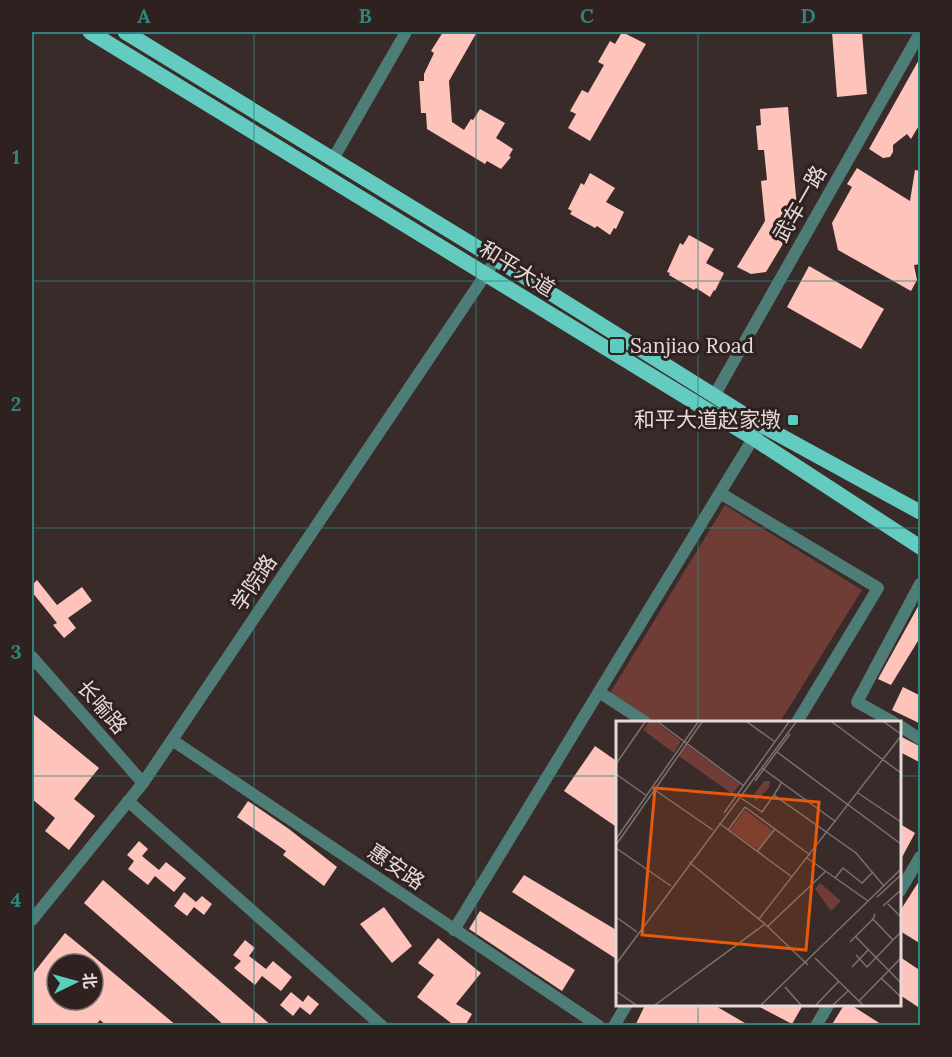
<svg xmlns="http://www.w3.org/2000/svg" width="952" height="1057" font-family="Lora,'Noto Sans SC',serif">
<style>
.green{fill:#6f3c36}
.building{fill:#fec3bb;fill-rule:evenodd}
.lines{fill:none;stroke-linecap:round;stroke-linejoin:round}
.minor{stroke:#4e7d77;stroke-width:12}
.tertiary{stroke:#4e7d77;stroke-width:12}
.primary{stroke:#63cbbf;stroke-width:15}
.grid{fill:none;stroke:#2f857e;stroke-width:1.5;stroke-opacity:0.55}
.poi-dot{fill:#58cec0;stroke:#2f211f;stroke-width:2}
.labels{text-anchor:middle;stroke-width:6;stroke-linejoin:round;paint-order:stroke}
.street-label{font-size:21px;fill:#e4dad9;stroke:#2f211f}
.poi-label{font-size:21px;fill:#e4dad9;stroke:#2f211f;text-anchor:start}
.inset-road{fill:none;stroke:#7d716f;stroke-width:1.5}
.view{fill:#e8590c;fill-opacity:0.15;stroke:#e8590c;stroke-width:3}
.inset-edge{fill:none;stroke:#e4dad9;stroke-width:3}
.neatline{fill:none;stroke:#2f857e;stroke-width:2}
.grid-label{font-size:20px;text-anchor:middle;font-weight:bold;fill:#2f857e}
</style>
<rect width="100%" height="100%" fill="#392b29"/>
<!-- green -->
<polygon class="green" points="725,505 862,590 780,722 654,722 610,693"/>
<!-- building -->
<g class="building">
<polygon points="443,32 477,32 449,81 452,122 464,130 471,119 473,120 480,109 505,123 496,138 513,149 509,156 511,157 501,169 487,161 485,164 427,129 426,113 421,113 419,81 424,81 424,74 434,53 431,51"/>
<polygon points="622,32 646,44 590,141 568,128 576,114 570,111 582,90 588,93 604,65 598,62 610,41 615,44"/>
<polygon points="832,32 862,32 867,94 837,97"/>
<polygon points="921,56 921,122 911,139 907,134 893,145 893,152 890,157 883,158 869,149"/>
<polygon points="788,107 798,219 766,272 751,274 737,267 765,221 761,181 767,180 764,150 758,150 756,126 761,125 760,109"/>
<polygon points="857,168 910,201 915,170 921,171 921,264 914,265 917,280 911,291 838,250 832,223 852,187 847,184"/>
<polygon points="590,173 615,188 606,202 624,212 616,229 614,228 610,235 597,226 595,228 570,214 572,211 568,209 581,183 584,185"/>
<polygon points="689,235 714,249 706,263 724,273 715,291 714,290 710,297 696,288 694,290 669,275 670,273 667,272 680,243 683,245"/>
<polygon points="809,266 884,309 861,349 787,307"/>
<polygon points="37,580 57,605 82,587 92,601 68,618 76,628 64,638 53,625 57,623 32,592 32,585"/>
<polygon points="921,601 921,636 891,685 878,679"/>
<polygon points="903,687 921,696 921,724 892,710"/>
<polygon points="32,713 99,768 74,799 95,816 69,850 45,831 55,818 32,799"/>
<polygon points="900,736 921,747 921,763 900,752"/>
<polygon points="595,746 618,762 618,828 564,791"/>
<polygon points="248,801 289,829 337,867 324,886 283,855 286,851 237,817"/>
<polygon points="900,824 915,833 900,861"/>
<polygon points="139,841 148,849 142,856 159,870 166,862 186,878 174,892 155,876 148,885 128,869 134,861 127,855"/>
<polygon points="524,875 618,931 618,960 512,892"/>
<polygon points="921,878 921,944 900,931 900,911"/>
<polygon points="103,880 272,1026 225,1026 84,903"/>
<polygon points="184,892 196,902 202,896 212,904 204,915 194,907 187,916 174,906"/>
<polygon points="384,907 412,946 392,963 360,924"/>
<polygon points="480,911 575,970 562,991 469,929"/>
<path d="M 65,933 L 93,956 L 177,1026 L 107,1026 L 100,1020 L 95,1026 L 32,1026 L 32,975 ZM 57,964 L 93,964 L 93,1000 L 57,1000 Z"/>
<polygon points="438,938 481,973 456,1004 472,1014 465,1026 455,1026 417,997 434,975 418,963"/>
<polygon points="245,940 255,948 249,956 266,969 273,961 292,977 281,991 262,976 255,985 234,968 241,961 233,955"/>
<polygon points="900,957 921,971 921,1009 900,995"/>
<polygon points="291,992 303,1002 308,995 319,1004 310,1015 300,1007 293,1016 280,1005"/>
<polygon points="645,1005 714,1005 750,1026 635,1026"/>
<polygon points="756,1005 803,1005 792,1024"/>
<polygon points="844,1005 851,1005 884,1026 831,1026"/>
</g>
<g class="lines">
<!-- minor -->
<g class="minor">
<polyline points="720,493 878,588 797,722"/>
<polyline points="32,657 143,783"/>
<polyline points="599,692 645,722"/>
<polyline points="893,722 857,702 920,584"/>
<polyline points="900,726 920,739"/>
<polyline points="128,801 382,1026"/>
<polyline points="900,891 920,857"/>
<polyline points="454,930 757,432"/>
<polyline points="614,1026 627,1004"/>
<polyline points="816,1026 829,1004"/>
</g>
<!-- tertiary -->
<g class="tertiary">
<polyline points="333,159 406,32"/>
<polyline points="714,396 920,33"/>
<polyline points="172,740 599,1026"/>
<polyline points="32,920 143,783 496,259"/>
</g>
<!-- primary -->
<g class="primary">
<polyline points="90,32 753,438 920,547"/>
<polyline points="125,32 496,259 761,425 920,512"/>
</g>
</g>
<!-- grid -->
<path class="grid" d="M 254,32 L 254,1026M 476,32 L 476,1026M 698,32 L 698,722M 32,281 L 920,281M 32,528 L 920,528M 32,776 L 618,776M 900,776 L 920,776M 698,1004 L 698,1026"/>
<!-- markers -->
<g class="poi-dot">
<rect x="609" y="338" width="16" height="16" rx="3"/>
<rect x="787" y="414" width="12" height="12" rx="3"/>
</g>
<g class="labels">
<!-- street labels -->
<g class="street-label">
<text transform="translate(800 204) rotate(-60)" y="7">武车一路</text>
<text transform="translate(517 269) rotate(32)" y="7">和平大道</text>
<text transform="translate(254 583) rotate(-56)" y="7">学院路</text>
<text transform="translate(102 707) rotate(49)" y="7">长喻路</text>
<text transform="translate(396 867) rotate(34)" y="7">惠安路</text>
</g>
<!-- poi labels -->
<g class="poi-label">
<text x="630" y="353">Sanjiao Road</text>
<text x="781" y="427" text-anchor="end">和平大道赵家墩</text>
</g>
</g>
<!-- overview -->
<g transform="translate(616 721)">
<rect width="285" height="285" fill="#392b29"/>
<path d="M 33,1 L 40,1 L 65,20 L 58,32 L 27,9 ZM 71,24 L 124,63 L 116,73 L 63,35 ZM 148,60 L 154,60 L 153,67 L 140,80 L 137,75 ZM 129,89 L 157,110 L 142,129 L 114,109 ZM 204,162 L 225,180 L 215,190 L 199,168 Z" fill="#6f3c36"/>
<path class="inset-road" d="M 42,1 L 128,65M 131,1 L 158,20M 216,1 L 285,52M 268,1 L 285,13M 161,31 L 285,123M 0,43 L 29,1M 146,47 L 220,101M 0,53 L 31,75M 139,60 L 174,13M 166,61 L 158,74 L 240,132 L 268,165M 36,67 L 97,109M 242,72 L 285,101M 125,77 L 146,91 L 158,74M 108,92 L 173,1M 103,102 L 176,156M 112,109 L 129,86 L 194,134M 0,118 L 82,1M 0,124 L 86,1M 0,127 L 55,165M 141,131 L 159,108M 191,137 L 252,180M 73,141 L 149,203 L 192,244M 219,157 L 227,147 L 246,162 L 257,151M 261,176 L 285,154M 272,183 L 285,196M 267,185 L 285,169M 259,193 L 257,198 L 277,219 L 285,211M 0,196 L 21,211M 143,198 L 285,15M 152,205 L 210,150M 240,216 L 285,262M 234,221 L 257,198M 240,234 L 251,246 L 277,219M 199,237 L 247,284M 0,243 L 180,1M 236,246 L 252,229M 265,257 L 285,276M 169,266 L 185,284M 0,270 L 20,284M 243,280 L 285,237M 39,284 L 149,203M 145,284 L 285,148M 200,284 L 223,260M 217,284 L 232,270"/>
<path class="view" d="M 39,67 L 203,81 L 190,229 L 26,214 Z"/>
<rect width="285" height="285" class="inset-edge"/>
</g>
<!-- border -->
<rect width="952" height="1057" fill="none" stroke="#2f211f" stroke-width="66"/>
<!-- north arrow -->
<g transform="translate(75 982) rotate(85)"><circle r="28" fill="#2f211f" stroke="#776b69" stroke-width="1.5"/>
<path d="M0-4.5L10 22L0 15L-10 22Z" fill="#58cec0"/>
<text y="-9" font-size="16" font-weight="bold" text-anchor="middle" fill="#e4dad9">北</text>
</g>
<rect x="33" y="33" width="886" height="991" class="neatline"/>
<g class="grid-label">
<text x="144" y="23">A</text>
<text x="365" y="23">B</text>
<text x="587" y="23">C</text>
<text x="808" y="23">D</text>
<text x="16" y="164">1</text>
<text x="16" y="411">2</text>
<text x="16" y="659">3</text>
<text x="16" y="907">4</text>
</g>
</svg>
